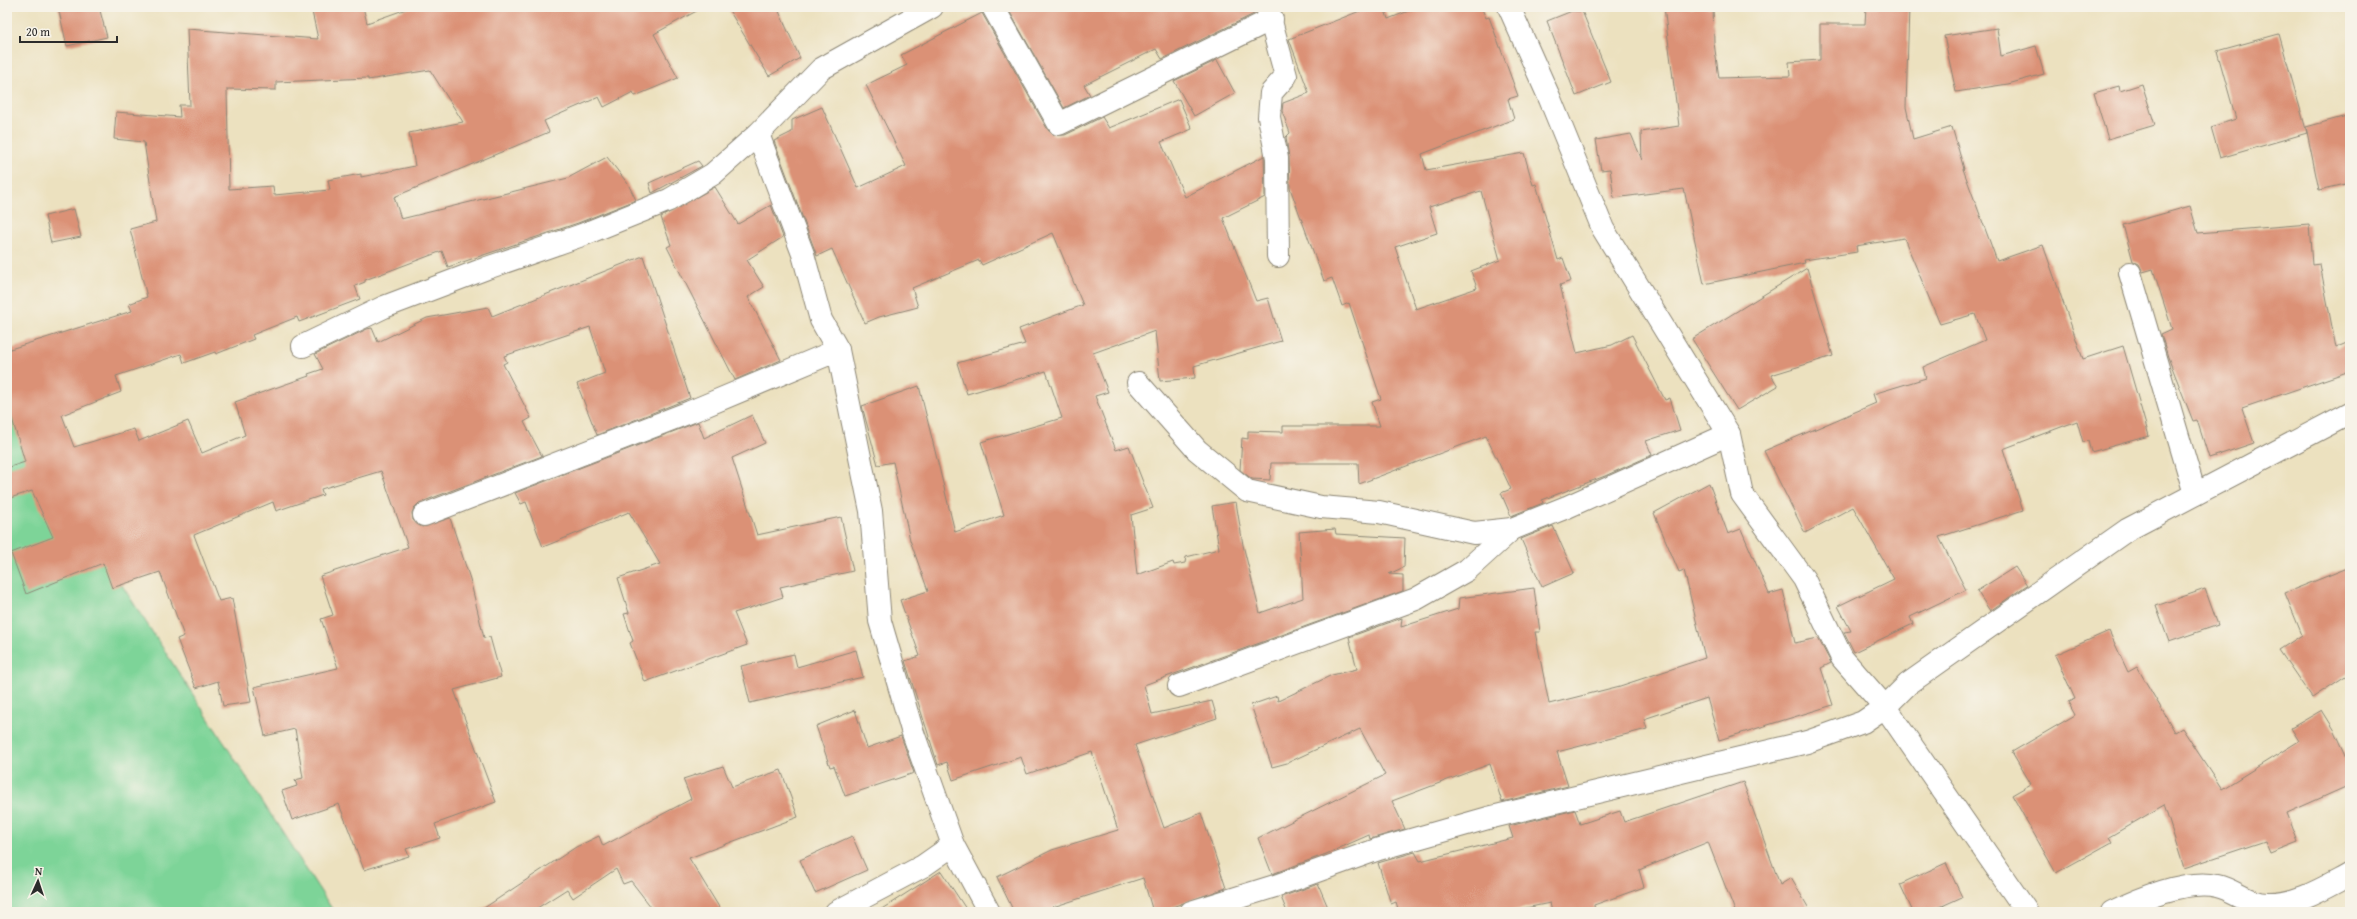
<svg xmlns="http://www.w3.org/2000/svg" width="2357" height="919" font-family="'Gentium Book Plus',serif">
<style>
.green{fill:#7dd498;stroke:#548062}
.building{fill:#db9176;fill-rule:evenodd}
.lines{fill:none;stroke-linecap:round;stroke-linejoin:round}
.minor-casing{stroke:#8c8675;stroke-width:24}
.minor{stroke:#fff;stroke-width:22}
</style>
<rect width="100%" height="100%" fill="#f7f3e8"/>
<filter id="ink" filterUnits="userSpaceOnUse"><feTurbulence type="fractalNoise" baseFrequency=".025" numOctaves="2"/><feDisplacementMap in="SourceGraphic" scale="8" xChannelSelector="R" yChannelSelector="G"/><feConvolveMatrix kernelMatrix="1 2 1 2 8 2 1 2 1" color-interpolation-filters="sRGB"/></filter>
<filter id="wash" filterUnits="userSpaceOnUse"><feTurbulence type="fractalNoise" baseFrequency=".012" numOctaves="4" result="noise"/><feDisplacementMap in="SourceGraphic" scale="16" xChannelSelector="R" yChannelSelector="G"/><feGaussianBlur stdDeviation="0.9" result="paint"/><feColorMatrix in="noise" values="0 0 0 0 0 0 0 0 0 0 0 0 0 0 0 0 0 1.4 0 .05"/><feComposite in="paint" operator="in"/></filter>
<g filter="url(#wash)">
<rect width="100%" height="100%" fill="#ece1bf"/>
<!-- green -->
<polygon class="green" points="7,408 334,912 7,912"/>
<g id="blocks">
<!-- building -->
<g class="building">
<polygon points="58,7 99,7 107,37 67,46"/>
<path d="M 311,7 L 363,7 L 367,23 L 412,7 L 704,7 L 654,34 L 678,78 L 635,96 L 633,92 L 604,107 L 599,97 L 544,121 L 549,132 L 394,197 L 401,219 L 568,178 L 607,157 L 628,184 L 636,200 L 578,223 L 448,267 L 442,251 L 365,280 L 365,282 L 355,286 L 360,299 L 299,322 L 297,317 L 252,335 L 254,339 L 216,354 L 215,352 L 184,363 L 181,354 L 116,376 L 121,392 L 62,415 L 74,447 L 134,429 L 139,441 L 188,421 L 202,453 L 245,435 L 235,402 L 309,376 L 308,374 L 323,369 L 315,354 L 367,329 L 372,328 L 378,342 L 427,318 L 488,307 L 492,316 L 643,256 L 690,398 L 597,435 L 577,384 L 605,373 L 590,327 L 504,356 L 507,362 L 503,364 L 531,418 L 524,422 L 542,456 L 419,503 L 414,508 L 412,513 L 413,520 L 422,527 L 450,518 L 470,579 L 484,638 L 490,637 L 501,677 L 454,690 L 496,802 L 435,824 L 440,838 L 406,849 L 409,856 L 364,870 L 339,804 L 292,820 L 282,791 L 297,786 L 295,780 L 303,778 L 295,729 L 265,736 L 254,687 L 338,668 L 321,619 L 333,615 L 320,576 L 408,547 L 381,471 L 321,489 L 323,495 L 276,511 L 273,502 L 194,535 L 219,601 L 232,598 L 251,702 L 223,706 L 218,681 L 196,688 L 177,639 L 184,636 L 160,572 L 112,588 L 103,563 L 26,594 L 11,553 L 53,537 L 32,491 L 7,499 L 7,468 L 25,462 L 7,402 L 7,350 L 132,311 L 129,304 L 147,297 L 130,229 L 156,222 L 144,142 L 114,139 L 116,112 L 180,117 L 179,105 L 190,105 L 187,29 L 318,39 ZM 430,70 L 463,122 L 409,133 L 415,166 L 361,177 L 361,174 L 328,180 L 330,190 L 274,195 L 273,186 L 229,189 L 227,89 L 276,90 L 276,82 L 368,78 L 368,80 Z"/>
<polygon points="727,7 777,7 800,58 769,76"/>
<polygon points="1007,7 1255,7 1256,13 1162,59 1156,49 1084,85 1090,95 1064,108"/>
<path d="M 1370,7 L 1384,7 L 1388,19 L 1419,7 L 1481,7 L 1486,18 L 1489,17 L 1518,96 L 1508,99 L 1514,119 L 1422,154 L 1426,170 L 1524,153 L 1533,185 L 1536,184 L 1558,260 L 1563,258 L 1571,281 L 1560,285 L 1577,353 L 1612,345 L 1632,335 L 1665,400 L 1670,398 L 1680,430 L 1646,441 L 1652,455 L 1605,476 L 1542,500 L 1543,503 L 1511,516 L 1501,493 L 1511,489 L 1486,436 L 1359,484 L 1358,463 L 1271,463 L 1270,480 L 1252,479 L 1240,470 L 1242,438 L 1248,439 L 1248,431 L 1283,432 L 1283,426 L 1380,426 L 1372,402 L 1381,399 L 1349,303 L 1342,306 L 1332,278 L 1324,281 L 1290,188 L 1289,158 L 1286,137 L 1290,133 L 1282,111 L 1283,103 L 1309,93 L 1289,39 ZM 1481,191 L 1500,260 L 1471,271 L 1477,288 L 1416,309 L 1395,247 L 1437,233 L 1429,207 Z"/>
<polygon points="1664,7 1713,7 1714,43 1719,78 1790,76 1789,62 1820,60 1820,24 1865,24 1866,7 1909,7 1906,107 1913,139 1952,127 1964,169 1963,169 1997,261 2043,245 2083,359 2123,346 2149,436 2091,452 2088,441 2083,442 2077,421 2003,449 2023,510 1939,537 1966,590 1910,617 1913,624 1854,652 1844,632 1851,631 1838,606 1894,579 1853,507 1805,533 1764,451 1876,403 1873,394 1926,378 1923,367 1985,340 1975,314 1940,324 1904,238 1856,246 1857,252 1804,260 1805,263 1704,284 1684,189 1614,198 1610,169 1601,170 1596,140 1631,134 1642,160 1641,132 1679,126"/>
<polygon points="1572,11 1582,11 1611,82 1576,96 1547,21"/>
<polygon points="982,13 1048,130 1053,135 1065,135 1102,117 1109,128 1179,99 1192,129 1161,142 1185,197 1264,156 1265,197 1223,218 1256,301 1268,298 1281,341 1194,366 1195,378 1160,381 1155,331 1093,353 1108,392 1095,396 1116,450 1129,446 1153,508 1131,515 1137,575 1173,562 1174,565 1185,563 1186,557 1219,549 1212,506 1236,502 1243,545 1260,613 1303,598 1299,532 1335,529 1336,534 1405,538 1404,567 1389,574 1403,575 1403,591 1144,685 1152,714 1212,701 1217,718 1135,745 1164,828 1201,813 1226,888 1158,912 1153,912 1143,878 1053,907 1055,912 1014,912 997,877 1052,850 1118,830 1092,752 1027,774 1021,757 953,780 947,762 938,765 905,661 920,656 900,600 928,591 910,540 893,462 878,465 862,406 919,386 955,532 1004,515 981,442 1062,418 1046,371 967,394 957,363 1025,344 1019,329 1083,305 1053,233 982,265 979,260 912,288 918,307 879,317 865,323 832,249 817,256 774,141 792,132 792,120 822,107 858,188 906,166 866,85 907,65 901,55"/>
<polygon points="1997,28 2001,56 2036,46 2044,74 2008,84 1956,92 1944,36"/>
<polygon points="2279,34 2307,133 2220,158 2211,127 2236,119 2217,51"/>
<polygon points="1217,60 1235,93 1194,116 1174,81"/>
<polygon points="2142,84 2155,125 2108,139 2094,93 2119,86 2120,91"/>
<polygon points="2350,115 2350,183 2319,190 2306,127"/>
<polygon points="698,161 702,166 652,193 649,183"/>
<polygon points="715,187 738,224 771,205 783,237 747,260 764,287 748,297 781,360 735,380 667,247 671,245 661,217"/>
<polygon points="2190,206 2198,233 2309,224 2312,265 2320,264 2336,348 2350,342 2350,371 2242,408 2254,443 2209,458 2197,420 2193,421 2168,357 2161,334 2172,329 2153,269 2143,272 2139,264 2133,261 2123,225"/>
<polygon points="74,209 81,237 51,243 45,216"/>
<polygon points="1807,268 1833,356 1771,375 1778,386 1737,410 1692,339"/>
<polygon points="752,415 765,443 732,458 757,535 841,517 853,571 780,587 783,597 734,613 747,645 645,682 630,643 633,641 624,614 629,613 618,578 660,564 629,512 543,547 526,502 521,504 515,493 698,422 704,438"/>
<polygon points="1709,483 1728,534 1741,529 1769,594 1783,590 1795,643 1818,638 1831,663 1821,668 1833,705 1719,740 1707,698 1644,719 1647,729 1557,752 1568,786 1502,802 1490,764 1392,801 1405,829 1370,839 1369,835 1326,854 1272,874 1258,838 1385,775 1360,729 1287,763 1272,767 1251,705 1277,696 1278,701 1332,675 1357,669 1349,637 1402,618 1401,627 1458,609 1459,598 1534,588 1540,632 1535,632 1549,704 1620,686 1705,658 1684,570 1679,572 1654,513"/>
<polygon points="1553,526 1574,573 1542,587 1521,539"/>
<polygon points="2015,567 2027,585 1990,611 1977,591"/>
<polygon points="2350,567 2350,673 2312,698 2279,650 2302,635 2285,593"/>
<polygon points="2205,589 2218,625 2169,642 2156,606"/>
<polygon points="2109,631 2128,672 2137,667 2175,732 2182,728 2222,789 2299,741 2291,728 2322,710 2335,731 2350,764 2350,785 2287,813 2298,842 2270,853 2265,841 2184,868 2164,805 2109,837 2112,842 2056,873 2012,795 2031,784 2012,752 2075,715 2068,702 2075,699 2055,655"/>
<polygon points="856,650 863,677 750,703 741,666 794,654 797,667"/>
<polygon points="855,710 867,748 901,736 914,773 845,796 834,766 830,767 816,726"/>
<polygon points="723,766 732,787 781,770 798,817 689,858 722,912 655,912 631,881 623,884 616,869 573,898 567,889 531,912 478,912 576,847 599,836 603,846 691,799 683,779"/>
<polygon points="1743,782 1780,885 1791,878 1811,912 1733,912 1735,911 1708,842 1639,870 1644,887 1594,905 1595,912 1552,912 1550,903 1506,912 1399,912 1396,902 1391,904 1378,863 1415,852 1420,861 1513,838 1509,826 1575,810 1580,824 1620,811 1624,822"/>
<polygon points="852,836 867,870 815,893 800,860"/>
<polygon points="1946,863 1962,897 1929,912 1913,912 1900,884"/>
<polygon points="941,871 968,912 877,912"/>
<polygon points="1318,884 1330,912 1287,912 1281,897"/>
</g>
</g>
</g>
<g filter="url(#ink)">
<use href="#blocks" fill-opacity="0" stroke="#8c8675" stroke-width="1"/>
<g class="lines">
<defs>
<g id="minor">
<polyline points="993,7 1059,124 1272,19"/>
<polyline points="1267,7 1286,76 1271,93 1269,117 1277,158 1278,256"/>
<polyline points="1509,7 1550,99 1603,229 1729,434 1742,494 1804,579 1842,658 1885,707 2027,912"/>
<polyline points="758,134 803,254 821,320 838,350 871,511 880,621 912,730 953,845 923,866 836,912"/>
<polyline points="2130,273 2195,494"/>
<polyline points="303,346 384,307 487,268 582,235 669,200 713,174 758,134 821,69 932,7"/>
<polyline points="1138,383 1197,450 1247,491 1321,507 1379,512 1474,533 1512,529 1567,507 1729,434"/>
<polyline points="424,515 690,412 838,350"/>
<polyline points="1179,686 1416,599 1467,570 1512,529"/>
<polyline points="953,845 989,912"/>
<polyline points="1191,912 1275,886 1379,849 1488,818 1807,742 1863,722 1885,707 1908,684 2127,530 2350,413"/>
<path d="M 2112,912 C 2139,899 2187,879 2217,886 C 2235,890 2248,904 2268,904 C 2297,905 2325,887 2350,874"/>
</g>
</defs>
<!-- minor casing -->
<use href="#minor" class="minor-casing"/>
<!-- minor -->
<use href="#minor" class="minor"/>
</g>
</g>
<!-- margin -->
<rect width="2357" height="919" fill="none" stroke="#f7f3e8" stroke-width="24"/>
<!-- north arrow -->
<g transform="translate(38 881) rotate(3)" stroke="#f7f3e8" stroke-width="3" paint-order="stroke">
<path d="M0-3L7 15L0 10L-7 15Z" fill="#2b2b2b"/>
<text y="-6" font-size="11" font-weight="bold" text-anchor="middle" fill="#2b2b2b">N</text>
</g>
<!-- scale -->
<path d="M20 36v6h97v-6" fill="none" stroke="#2b2b2b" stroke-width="2"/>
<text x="26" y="36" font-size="12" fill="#2b2b2b" stroke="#f7f3e8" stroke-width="3" paint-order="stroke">20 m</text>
</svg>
